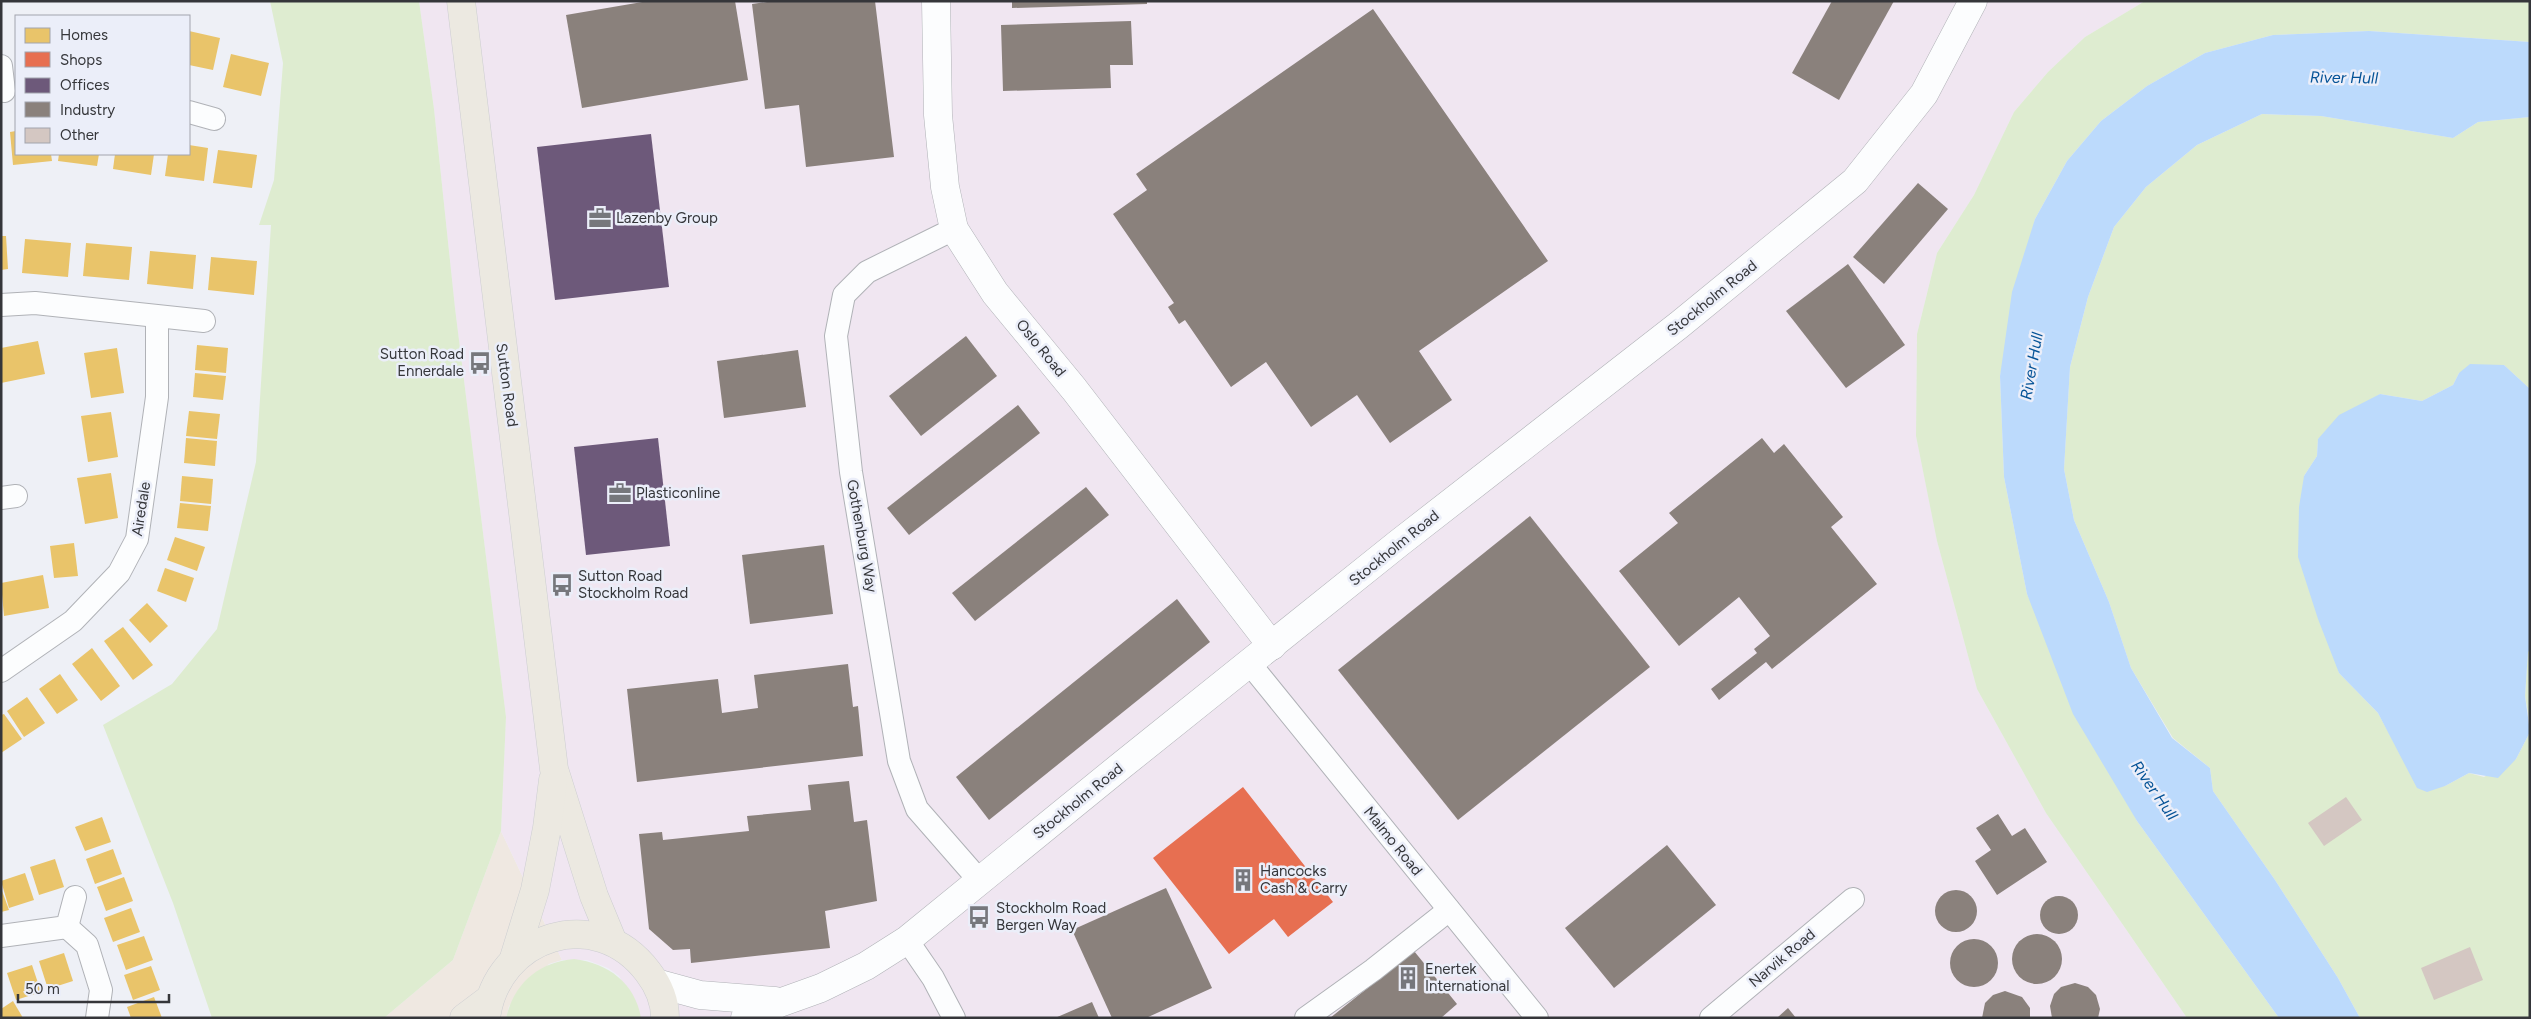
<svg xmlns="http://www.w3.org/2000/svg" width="2531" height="1019" font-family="Figtree,sans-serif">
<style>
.commercial{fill:#efe8e1}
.industrial{fill:#f0e6f1}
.green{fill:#deecd0}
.water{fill:#bcdafc}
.homes{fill:#e9c46a}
.shops{fill:#e76f51}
.offices{fill:#6d597a}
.industry{fill:#8a817c}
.building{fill:#d4c7c2}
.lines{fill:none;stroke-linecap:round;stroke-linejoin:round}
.minor-casing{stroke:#b0b2b7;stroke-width:24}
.tertiary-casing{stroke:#b0b2b7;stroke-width:29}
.trunk-casing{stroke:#cccdd1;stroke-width:29}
.minor{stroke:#fcfdfe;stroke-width:22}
.tertiary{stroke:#fcfdfe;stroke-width:28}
.trunk{stroke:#ece9e1;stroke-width:28}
.labels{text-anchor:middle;stroke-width:5;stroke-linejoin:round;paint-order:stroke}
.poi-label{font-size:15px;fill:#35363a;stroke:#ebeef9;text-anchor:start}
.street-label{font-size:15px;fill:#35363a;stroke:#ebeef9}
.water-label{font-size:16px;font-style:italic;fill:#055397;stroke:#ebeef9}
</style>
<rect width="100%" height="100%" fill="#eef0f6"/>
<!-- commercial -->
<polygon class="commercial" points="501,831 562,960 549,964 509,1006 506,1018 384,1018 453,960"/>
<!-- industrial -->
<polygon class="industrial" points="419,1 2145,1 2085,37 2048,72 2014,112 1974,195 1937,253 1917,334 1916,436 1937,541 1977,689 2046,813 2187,1018 641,1018 619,976 608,968 587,960 562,960 501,831 506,717 455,308 434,109"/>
<!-- green -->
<g class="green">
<polygon points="270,1 419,1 434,109 455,308 506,717 501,831 453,960 384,1018 212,1018 173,903 103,725 172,684 217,629 256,462 271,225 259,225 274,180 283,63"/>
<polygon points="2145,1 2530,1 2530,42 2369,31 2273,35 2205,53 2147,86 2101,121 2067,161 2035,219 2000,376 2004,477 2027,594 2137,821 2279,1018 2187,1018 2046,813 1977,689 1937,541 1916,436 1917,334 1937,253 1974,195 2014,112 2048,72 2085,37"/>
<polygon points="2262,114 2321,116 2453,138 2478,122 2530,117 2530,389 2504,365 2459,373 2453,385 2422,401 2380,394 2318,439 2317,456 2304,476 2339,673 2378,713 2397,748 2445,786 2469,773 2484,777 2516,759 2530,732 2530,1018 2360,1018 2338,978 2275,880 2213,791 2210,768 2173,738 2131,668 2109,602 2074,520 2064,469 2070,367 2088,297 2114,227 2146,187 2197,145"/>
<polygon points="2530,650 2530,725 2525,696 2528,651"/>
<path d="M 574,959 C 608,963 635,983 641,1018 L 506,1018 C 514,983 539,962 574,959 Z"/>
</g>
<!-- water -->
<g class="water">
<polygon points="2369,31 2530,42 2530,117 2478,122 2453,138 2321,116 2262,114 2197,145 2146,187 2114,227 2088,297 2070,367 2064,469 2074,520 2109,602 2131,668 2172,738 2210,768 2213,791 2275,880 2338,978 2360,1018 2279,1018 2137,821 2073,714 2027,594 2004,477 2000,376 2012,292 2035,219 2067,161 2101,121 2147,86 2205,53 2273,35"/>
<polygon points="2470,364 2504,365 2530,389 2530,650 2528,652 2525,696 2530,732 2516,759 2498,778 2469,773 2445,786 2427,792 2417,788 2378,713 2339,673 2318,619 2298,557 2299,507 2304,476 2317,456 2318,439 2339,415 2380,394 2422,401 2453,385 2459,373"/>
</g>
<!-- homes -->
<g class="homes">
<polygon points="189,31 220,38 213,70 189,65"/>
<polygon points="231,54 269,63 261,96 223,87"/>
<polygon points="16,131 16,154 51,154 52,161 13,165 10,132"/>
<polygon points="189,145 208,148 204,181 165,176 168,154 189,154"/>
<polygon points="218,150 257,155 252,188 213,183"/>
<polygon points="59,154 99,154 97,166 58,161"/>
<polygon points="115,154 154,154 151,175 113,169"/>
<polygon points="1,236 6,236 8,269 1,270"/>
<polygon points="25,239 71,243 68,277 22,273"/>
<polygon points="86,243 132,247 129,280 83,276"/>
<polygon points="150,251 196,255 193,289 147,284"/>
<polygon points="211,257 257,261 254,295 208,290"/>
<polygon points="38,341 45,374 1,383 1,348"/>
<polygon points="197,345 228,348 226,373 195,370"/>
<polygon points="117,348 124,393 91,398 84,353"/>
<polygon points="195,373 226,376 223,400 193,397"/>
<polygon points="189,411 220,414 217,439 186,436"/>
<polygon points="111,412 118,457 88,462 81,416"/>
<polygon points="186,438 217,441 215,466 184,463"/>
<polygon points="111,473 118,518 85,524 77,478"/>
<polygon points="182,476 213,479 211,504 180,501"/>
<polygon points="180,503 211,506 208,531 177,528"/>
<polygon points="175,537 205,547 197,571 167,560"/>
<polygon points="74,543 78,576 54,578 50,546"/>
<polygon points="165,568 194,578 186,602 157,591"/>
<polygon points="43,575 49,608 4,616 1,583"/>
<polygon points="147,603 168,626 150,643 129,620"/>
<polygon points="123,627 153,665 133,680 104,641"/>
<polygon points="92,648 120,686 101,701 72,664"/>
<polygon points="60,674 78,700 57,714 39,689"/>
<polygon points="27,697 45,723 24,737 7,711"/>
<polygon points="4,714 22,739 1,753 1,715"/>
<polygon points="102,817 111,842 85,851 75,827"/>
<polygon points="113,849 122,874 95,884 86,859"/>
<polygon points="55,859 64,887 39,895 30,867"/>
<polygon points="25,873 34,900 9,908 1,881"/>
<polygon points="124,877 133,901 106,911 97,887"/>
<polygon points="1,888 9,910 1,912"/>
<polygon points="131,908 140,932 113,942 104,918"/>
<polygon points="144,936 153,960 126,970 117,945"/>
<polygon points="64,953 73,981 48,989 39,961"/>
<polygon points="32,965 41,992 16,1000 7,973"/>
<polygon points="151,966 160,990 133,1000 124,975"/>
<polygon points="154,997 162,1018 131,1018 127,1007"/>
<polygon points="13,1001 23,1018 1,1018 1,1009"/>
</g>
<!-- shops -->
<polygon class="shops" points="1243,787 1333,902 1288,937 1274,919 1229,954 1153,858"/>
<!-- offices -->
<g class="offices">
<polygon points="651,134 669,287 555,300 537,147"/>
<polygon points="658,438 670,546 586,555 574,447"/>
</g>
<!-- industry -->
<g class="industry">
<polygon points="648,1 735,1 748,80 582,108 566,15"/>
<polygon points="774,1 875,1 894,157 806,167 799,105 765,109 752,4"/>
<polygon points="1012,1 1147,1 1147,4 1012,8"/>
<polygon points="1832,1 1894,1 1839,100 1792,73"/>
<polygon points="1373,9 1548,261 1419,351 1452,400 1390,443 1357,395 1311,427 1266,362 1231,387 1185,320 1179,324 1168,307 1174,303 1113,214 1147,190 1136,174"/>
<polygon points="1131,21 1133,65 1110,65 1111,88 1003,91 1001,25"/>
<polygon points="1918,183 1948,209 1884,284 1853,257"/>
<polygon points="1848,264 1905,345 1846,388 1786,311"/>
<polygon points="966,336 997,376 921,436 889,396"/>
<polygon points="798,350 806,407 724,418 717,361"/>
<polygon points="1018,405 1040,433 909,535 887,508"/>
<polygon points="1762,438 1774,453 1784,444 1843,517 1831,527 1877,584 1772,669 1766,662 1719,700 1711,689 1757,653 1754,649 1770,636 1739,597 1679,646 1619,571 1678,523 1669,513"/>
<polygon points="1086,487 1109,515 975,621 952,593"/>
<polygon points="1530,516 1650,667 1458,820 1338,670"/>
<polygon points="824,545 833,614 750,624 742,555"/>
<polygon points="1177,599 1210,642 989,820 956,777"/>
<polygon points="848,664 853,707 858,706 863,756 637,782 627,689 718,679 722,713 758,708 754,675"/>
<polygon points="849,781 854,822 867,820 877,901 825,911 830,948 691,963 690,949 673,950 649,929 639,834 662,832 663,840 749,831 747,816 811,810 808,785"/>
<polygon points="1998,814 2012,836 2025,828 2047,862 1997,895 1975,861 1991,850 1976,828"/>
<polygon points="1667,845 1716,905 1614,988 1565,928"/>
<polygon points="1166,888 1212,988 1146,1018 1112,1018 1072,930"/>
<circle cx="1956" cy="911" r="21"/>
<circle cx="2059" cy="915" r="19"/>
<circle cx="2037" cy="959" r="25"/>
<circle cx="1974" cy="963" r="24"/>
<polygon points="1414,951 1457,1004 1441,1018 1330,1018"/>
<polygon points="2075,983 2088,987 2096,995 2100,1009 2098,1018 2052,1018 2050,1006 2054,994 2061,987"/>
<polygon points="2005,991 2022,997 2030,1008 2030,1018 1982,1018 1985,1003 1993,995"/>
<polygon points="1092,1002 1099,1018 1055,1018"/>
<polygon points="1788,1008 1796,1018 1777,1018"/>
</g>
<!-- building -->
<g class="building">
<polygon points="2346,797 2362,820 2324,846 2308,823"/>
<polygon points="2470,947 2483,980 2434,1000 2421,968"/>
</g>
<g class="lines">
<defs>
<g id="minor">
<polyline points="1,66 4,91"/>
<polyline points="189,112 214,119"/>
<polyline points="954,229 867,272 844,295 836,336 851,472 899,761 917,809 979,880"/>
<polyline points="1,305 35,303 204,321"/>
<polyline points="1,498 16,496"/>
<polyline points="1250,664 1537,1018"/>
<polyline points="1,671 73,621 119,573 137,539 157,397 157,317"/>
<polyline points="67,927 87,945 101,990 97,1018"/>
<polyline points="1,936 67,927 75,897"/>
<polyline points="907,940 933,978 954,1018"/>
<polyline points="1306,1018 1373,970 1449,910"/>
<polyline points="1711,1018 1853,899"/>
</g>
<g id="tertiary">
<polyline points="936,1 938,115 945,187 954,229 995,293 1074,389 1272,646"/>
<polyline points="656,983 700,995 775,1001"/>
<polyline points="745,1018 782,1002 821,988 866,966 907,940 1122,765 1399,543 1679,325 1855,181 1924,94 1973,1"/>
</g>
<g id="trunk">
<polyline points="461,1 554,769 594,896 613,942"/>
<polyline points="514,958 535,890 547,828 553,780"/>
<polyline points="464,1018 488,1000"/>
<path d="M 486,1018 C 497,935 596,903 648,972 C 658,985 665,1001 665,1018"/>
</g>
</defs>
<!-- minor casing -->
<use href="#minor" class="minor-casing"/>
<!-- tertiary casing -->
<use href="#tertiary" class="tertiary-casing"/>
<!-- trunk casing -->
<use href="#trunk" class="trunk-casing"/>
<!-- minor -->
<use href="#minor" class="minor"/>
<!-- tertiary -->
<use href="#tertiary" class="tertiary"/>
<!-- trunk -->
<use href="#trunk" class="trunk"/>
</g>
<!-- icons -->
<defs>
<symbol id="office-bare" viewBox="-9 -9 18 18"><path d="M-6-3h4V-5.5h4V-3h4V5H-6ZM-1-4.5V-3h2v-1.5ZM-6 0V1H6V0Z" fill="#76777c" stroke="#ebeef9" stroke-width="2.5" paint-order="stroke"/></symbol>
<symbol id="bus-bare" viewBox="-9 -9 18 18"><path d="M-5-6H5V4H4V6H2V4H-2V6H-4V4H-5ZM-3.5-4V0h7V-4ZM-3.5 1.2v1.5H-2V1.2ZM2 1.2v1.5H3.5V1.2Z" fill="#76777c" stroke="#ebeef9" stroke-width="2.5" paint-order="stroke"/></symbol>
<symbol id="building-bare" viewBox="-9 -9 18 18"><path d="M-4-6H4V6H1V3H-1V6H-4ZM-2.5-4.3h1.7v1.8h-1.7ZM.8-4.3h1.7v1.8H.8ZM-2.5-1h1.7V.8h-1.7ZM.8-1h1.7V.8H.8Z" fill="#76777c" stroke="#ebeef9" stroke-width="2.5" paint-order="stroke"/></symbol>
</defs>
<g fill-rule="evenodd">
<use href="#office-bare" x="584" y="202" width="32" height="32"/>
<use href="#bus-bare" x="464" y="347" width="32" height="32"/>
<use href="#office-bare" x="604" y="477" width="32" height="32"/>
<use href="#bus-bare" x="546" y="569" width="32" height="32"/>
<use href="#building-bare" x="1227" y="864" width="32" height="32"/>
<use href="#bus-bare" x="963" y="901" width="32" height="32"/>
<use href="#building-bare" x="1392" y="962" width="32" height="32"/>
</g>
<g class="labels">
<!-- poi labels -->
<g class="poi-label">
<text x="616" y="223">Lazenby Group</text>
<text x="464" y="359" text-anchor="end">Sutton Road<tspan x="464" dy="17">Ennerdale</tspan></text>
<text x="636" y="498">Plasticonline</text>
<text x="578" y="581">Sutton Road<tspan x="578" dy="17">Stockholm Road</tspan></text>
<text x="1260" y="876">Hancocks<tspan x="1260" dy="17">Cash &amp; Carry</tspan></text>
<text x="996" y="913">Stockholm Road<tspan x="996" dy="17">Bergen Way</tspan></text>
<text x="1425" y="974">Enertek<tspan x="1425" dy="17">International</tspan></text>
</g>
<!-- street labels -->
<g class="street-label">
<text transform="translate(1712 298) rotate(-39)" y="5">Stockholm Road</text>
<text transform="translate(1041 348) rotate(51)" y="5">Oslo Road</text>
<text transform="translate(507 385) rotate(82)" y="5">Sutton Road</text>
<text transform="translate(141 509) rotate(-81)" y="5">Airedale</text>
<text transform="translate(862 536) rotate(80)" y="5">Gothenburg Way</text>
<text transform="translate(1394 548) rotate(-39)" y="5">Stockholm Road</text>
<text transform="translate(1078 801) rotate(-39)" y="5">Stockholm Road</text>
<text transform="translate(1393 841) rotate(51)" y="5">Malmo Road</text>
<text transform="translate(1782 958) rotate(-40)" y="5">Narvik Road</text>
</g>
<!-- water labels -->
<g class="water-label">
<text transform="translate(2344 77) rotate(1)" y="6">River Hull</text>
<text transform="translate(2031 366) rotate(-80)" y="6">River Hull</text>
<text transform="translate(2155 790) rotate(55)" y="6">River Hull</text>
</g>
</g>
<!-- border -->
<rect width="2531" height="1019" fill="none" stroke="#35363a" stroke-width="5"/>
<!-- legend -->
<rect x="15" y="15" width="175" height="140" fill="#ebeef9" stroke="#a2a4ad"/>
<rect x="25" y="28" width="25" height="15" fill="#e9c46a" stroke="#a2a4ad"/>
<text x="60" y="40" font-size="15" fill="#35363a">Homes</text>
<rect x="25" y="52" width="25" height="15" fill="#e76f51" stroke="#a2a4ad"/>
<text x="60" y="65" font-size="15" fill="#35363a">Shops</text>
<rect x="25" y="78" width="25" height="15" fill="#6d597a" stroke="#a2a4ad"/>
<text x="60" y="90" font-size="15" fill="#35363a">Offices</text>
<rect x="25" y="102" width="25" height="15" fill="#8a817c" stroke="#a2a4ad"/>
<text x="60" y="115" font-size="15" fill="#35363a">Industry</text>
<rect x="25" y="128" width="25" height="15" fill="#d4c7c2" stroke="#a2a4ad"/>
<text x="60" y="140" font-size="15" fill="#35363a">Other</text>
<!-- scale -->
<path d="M18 994v8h151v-8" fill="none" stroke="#35363a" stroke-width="2.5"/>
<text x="25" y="994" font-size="15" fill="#35363a" stroke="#ebeef9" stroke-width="4" paint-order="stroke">50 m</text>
</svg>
